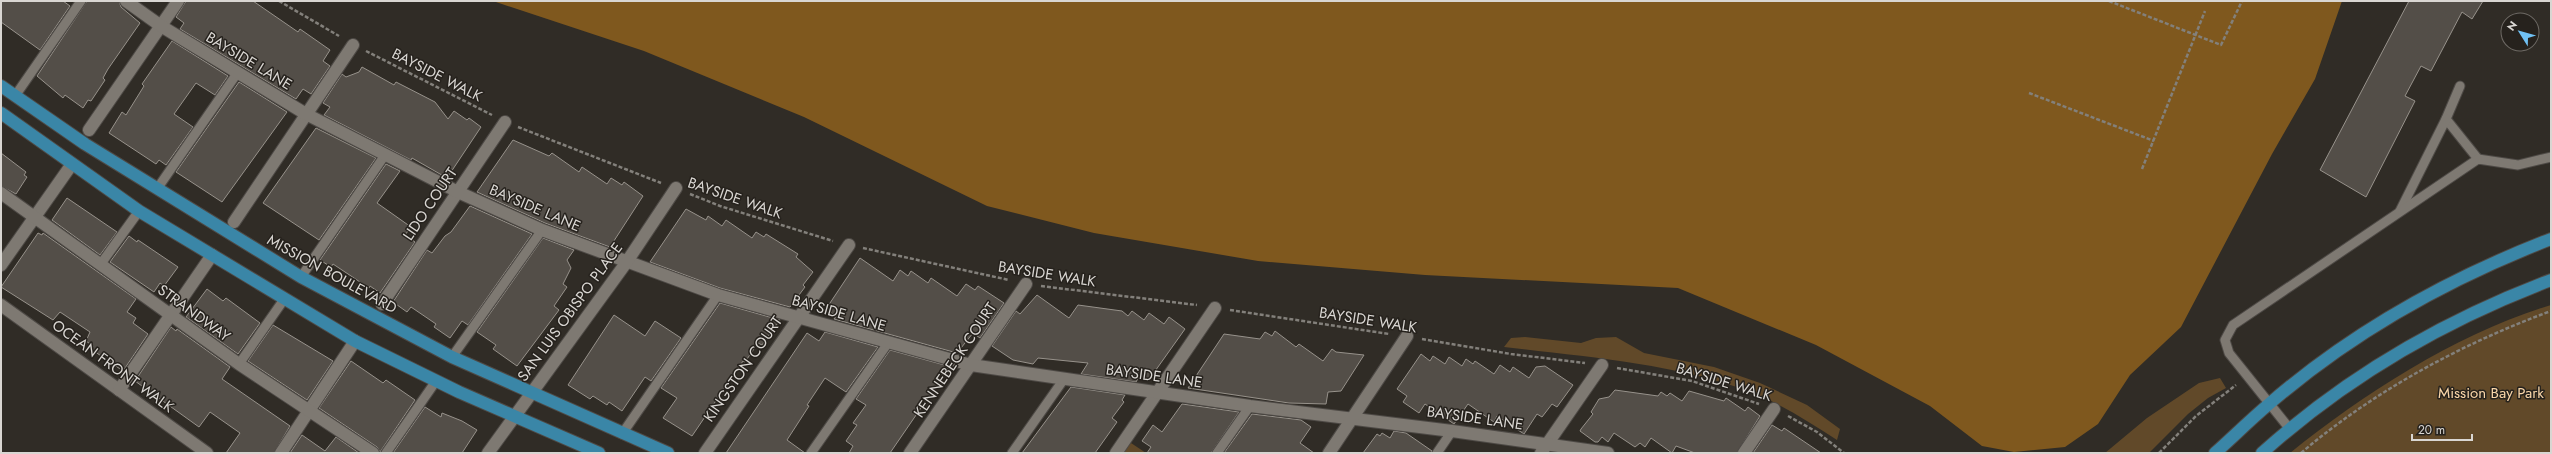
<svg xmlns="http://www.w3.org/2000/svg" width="2552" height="454" font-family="Jost,sans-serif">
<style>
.green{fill:#614929}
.water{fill:#7f581e}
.building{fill:#534e48;stroke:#97928b}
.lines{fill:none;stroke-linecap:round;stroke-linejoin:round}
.service-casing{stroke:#4e4a46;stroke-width:11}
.pedestrian-casing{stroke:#4e4a46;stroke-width:14}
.minor-casing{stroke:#4e4a46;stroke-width:14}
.primary-casing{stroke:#4e4a46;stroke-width:14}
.path{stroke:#83807b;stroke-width:2.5;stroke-dasharray:4 2;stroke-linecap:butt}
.service{stroke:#7e7972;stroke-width:9}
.pedestrian{stroke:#7e7972;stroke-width:12}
.minor{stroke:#7e7972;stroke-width:12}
.primary{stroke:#3a86a7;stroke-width:12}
.labels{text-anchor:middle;stroke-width:3;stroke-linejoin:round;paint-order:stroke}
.street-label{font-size:15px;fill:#d9d6d2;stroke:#26221d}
.park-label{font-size:15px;fill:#fad6a9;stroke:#26221d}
</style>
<rect width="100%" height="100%" fill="#302c26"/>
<!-- green -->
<g class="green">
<path d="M 2551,305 L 2551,453 L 2290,453 C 2364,393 2460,332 2551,305 Z"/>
<path d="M 1525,337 L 1581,343 L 1596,338 L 1616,337 L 1644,353 L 1714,367 L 1760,383 L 1807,405 L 1840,429 L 1837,440 C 1809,422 1780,403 1748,391 C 1670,363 1586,357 1504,347 L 1511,338 Z"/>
<polygon points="2220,378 2226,388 2208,398 2188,414 2149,453 2105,453 2147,418 2199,383"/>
<polygon points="1128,441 1146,453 1120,453"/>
</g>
<!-- water -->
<polygon class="water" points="493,1 2342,1 2315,79 2272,154 2181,327 2130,375 2098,424 2065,447 2014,452 1982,446 1930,406 1816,345 1678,288 1425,275 1258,261 1094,233 987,206 804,117 644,51"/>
<!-- building -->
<g class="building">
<polygon points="1,1 63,1 70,6 40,50 1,22"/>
<polygon points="87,1 119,1 121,7 140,23 108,69 103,78 105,80 91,101 88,100 83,108 65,95 63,98 37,76"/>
<polygon points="186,1 253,1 298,32 300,29 330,50 323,61 330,66 311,94 303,89 296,99 180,29 184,23 176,17"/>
<polygon points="2409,1 2483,1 2472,19 2462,12 2431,71 2421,66 2405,96 2415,101 2366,197 2320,170"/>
<polygon points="172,41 228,76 215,95 196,83 174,114 193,127 166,165 159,160 156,164 109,133 122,112 126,115 144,86 142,84"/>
<polygon points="362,67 394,85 396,82 435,102 448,119 454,111 467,120 469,118 481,127 447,178 412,158 411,160 324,115 330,107 323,103 342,74 346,77 359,72"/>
<polygon points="239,82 287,112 222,202 176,172"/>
<polygon points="316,128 376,158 319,240 263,203"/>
<polygon points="513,140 549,156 552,153 579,172 582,167 607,184 611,178 622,185 624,182 643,196 610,247 545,223 477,192"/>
<polygon points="1,153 26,172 24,175 27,177 16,194 1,186"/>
<polygon points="386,164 400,171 377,203 411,227 405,235 415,242 380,293 370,286 369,288 333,264 331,267 320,260"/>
<polygon points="67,198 117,232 100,255 52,220"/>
<polygon points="470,206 532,234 468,325 462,321 450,338 434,327 436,324 411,307 407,312 393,302 427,250 432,253 445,236 451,232"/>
<polygon points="686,209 706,220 708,216 722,226 726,220 752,238 756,232 764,237 766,234 798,254 796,257 813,272 803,285 805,287 790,307 720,288 650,262"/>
<polygon points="38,233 42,235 43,233 136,299 127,312 136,318 133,323 148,334 123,371 91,349 93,346 86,341 90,332 60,312 53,320 1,287"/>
<polygon points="129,236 137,242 138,240 178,267 164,286 160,283 154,292 110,262"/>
<polygon points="543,238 574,250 567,260 571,268 563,284 567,287 554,306 559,310 517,366 493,349 496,345 477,332"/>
<polygon points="860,258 893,281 900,270 908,276 911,271 928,283 931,278 957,296 966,284 975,290 978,286 1004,303 980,338 973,333 957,353 834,319 836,316 826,309"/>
<polygon points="207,289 223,301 226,298 260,323 238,354 186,317"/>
<polygon points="1037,295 1069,318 1078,305 1122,311 1128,316 1132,311 1144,320 1149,313 1164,324 1169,317 1185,329 1148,381 1140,375 1136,382 1081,374 1088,363 1038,358 1033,364 1013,360 992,346 1016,311 1020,314"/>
<polygon points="720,303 780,320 762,345 758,343 745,362 743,361 692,436 663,418 677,398 661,388"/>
<polygon points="614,315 645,336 655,321 681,338 651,381 645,377 622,411 609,402 607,405 593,396 590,399 568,385"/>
<polygon points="273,325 333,361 307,400 248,361"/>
<polygon points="171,327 176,331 177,329 230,367 222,379 290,426 274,453 226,453 240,433 210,412 199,427 135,381"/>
<polygon points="1275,331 1296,347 1299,344 1323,361 1332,349 1336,352 1364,355 1341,391 1328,392 1326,404 1289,403 1188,388 1224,334 1260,339 1265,332 1272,336"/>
<polygon points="825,332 878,347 846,392 825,378 807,405 809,406 787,440 805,453 726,453 807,333 819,341"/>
<polygon points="890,350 948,366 947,370 890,453 849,453 853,446 846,441 857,425 853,423 866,405 856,399"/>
<polygon points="1421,354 1430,361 1433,356 1445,364 1449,357 1462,366 1466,359 1473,364 1475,361 1494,374 1500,365 1510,372 1513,367 1529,378 1536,367 1545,366 1573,385 1557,407 1552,404 1542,417 1537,414 1524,434 1497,416 1494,422 1468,404 1454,424 1425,404 1419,413 1403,402 1407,396 1397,389"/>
<polygon points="351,361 383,383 386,380 415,400 380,452 377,447 319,408"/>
<polygon points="1071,387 1125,395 1122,400 1124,402 1112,418 1117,422 1095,453 1022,453"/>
<polygon points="1615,390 1658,396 1661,392 1667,396 1670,393 1682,401 1689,391 1724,401 1726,398 1745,411 1748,407 1760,416 1737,453 1695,453 1676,446 1672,453 1651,438 1645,447 1640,443 1635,447 1614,433 1608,442 1602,437 1598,442 1595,442 1580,431 1581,429 1593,414 1591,412 1599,399 1609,397"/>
<polygon points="1182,404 1239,412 1211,453 1147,453 1151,447 1142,441 1153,425 1162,432"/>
<polygon points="425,407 441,417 442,413 462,421 477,430 462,453 393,453"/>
<polygon points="1252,414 1301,420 1311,427 1300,443 1314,453 1224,453"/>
<polygon points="1772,425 1782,431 1784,428 1821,453 1753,453"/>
<polygon points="1394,431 1406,433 1432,451 1431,453 1363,453 1377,434 1380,436 1382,433 1390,438"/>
<polygon points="302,435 325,451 336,437 359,453 290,453"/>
</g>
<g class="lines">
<defs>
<g id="service">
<polyline points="2460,86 2446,119 2478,159"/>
<polyline points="15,96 81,1"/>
<polyline points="157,189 238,72"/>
<polyline points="2400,211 2446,119"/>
<polyline points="100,265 139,211"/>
<polyline points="301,277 385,155"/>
<polyline points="452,357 542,230"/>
<polyline points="239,364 285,298"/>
<polyline points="2289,428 2229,353 2225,340 2233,325 2478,159 2518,165 2551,157"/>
<polyline points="622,434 718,295"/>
<polyline points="386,453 436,381"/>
<polyline points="811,453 888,343"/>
<polyline points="1012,453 1064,379"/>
<polyline points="1217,453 1250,406"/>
<polyline points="1437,453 1452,431"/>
</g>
<g id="pedestrian">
<polyline points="89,130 178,1"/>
<polyline points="234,222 353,45"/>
<polyline points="1,265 72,164"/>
<polyline points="382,304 505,122"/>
<polyline points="1,305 207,453"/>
<polyline points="119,390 212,255"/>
<polyline points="281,453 355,341"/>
<polyline points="705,453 849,245"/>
<polyline points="910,453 1026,284"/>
<polyline points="1116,453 1215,308"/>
<polyline points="1541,453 1602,365"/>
<polyline points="1744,453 1774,409"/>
</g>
<g id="minor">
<polyline points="126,1 161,26 306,114 458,192 542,230 718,295 971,365 1250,406 1452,431 1608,453"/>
<polyline points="1,193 239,364 373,453"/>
<polyline points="488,453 626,263 676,188"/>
<polyline points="1329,453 1407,336"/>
</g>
<g id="primary">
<polyline points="1,86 85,144 301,277 452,357 668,453"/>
<polyline points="1,113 139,211 355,341 459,392 599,453"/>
<path d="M 2215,453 C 2233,437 2250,420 2269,404 C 2351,333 2450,278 2551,239"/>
<path d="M 2262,453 C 2346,377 2445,320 2551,280"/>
</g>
</defs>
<!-- service casing -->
<use href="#service" class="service-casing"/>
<!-- pedestrian casing -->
<use href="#pedestrian" class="pedestrian-casing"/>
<!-- minor casing -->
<use href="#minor" class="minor-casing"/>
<!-- primary casing -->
<use href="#primary" class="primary-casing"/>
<!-- path -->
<g class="path">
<polyline points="279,1 339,36"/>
<polyline points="2109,1 2221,45 2242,1"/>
<polyline points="366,51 492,115"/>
<polyline points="2029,93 2154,141"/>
<polyline points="518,127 661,183"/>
<polyline points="2142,169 2205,11"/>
<polyline points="690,194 720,206 833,241"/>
<polyline points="863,248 1009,280"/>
<polyline points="1041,286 1197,305"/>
<polyline points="1230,310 1389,334"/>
<polyline points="1422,339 1511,354 1585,363"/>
<polyline points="1617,368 1692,381 1759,404"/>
<polyline points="1788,416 1817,432 1844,453"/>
<polyline points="2159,453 2196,416 2236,385"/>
<path d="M 2301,453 C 2374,391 2461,344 2551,311"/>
</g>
<!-- service -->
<use href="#service" class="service"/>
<!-- pedestrian -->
<use href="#pedestrian" class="pedestrian"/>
<!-- minor -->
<use href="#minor" class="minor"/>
<!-- primary -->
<use href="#primary" class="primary"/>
</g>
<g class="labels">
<!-- street labels -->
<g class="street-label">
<text transform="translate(249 61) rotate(31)" y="5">BAYSIDE LANE</text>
<text transform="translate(437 75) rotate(27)" y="5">BAYSIDE WALK</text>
<text transform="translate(735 198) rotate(19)" y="5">BAYSIDE WALK</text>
<text transform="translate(430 204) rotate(-56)" y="5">LIDO COURT</text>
<text transform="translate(535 208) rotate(23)" y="5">BAYSIDE LANE</text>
<text transform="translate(332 274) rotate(29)" y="5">MISSION BOULEVARD</text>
<text transform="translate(1047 274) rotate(9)" y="5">BAYSIDE WALK</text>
<text transform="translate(570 312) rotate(-54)" y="5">SAN LUIS OBISPO PLACE</text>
<text transform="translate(194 313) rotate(36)" y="5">STRANDWAY</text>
<text transform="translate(839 313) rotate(16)" y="5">BAYSIDE LANE</text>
<text transform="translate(1368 320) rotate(9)" y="5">BAYSIDE WALK</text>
<text transform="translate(955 360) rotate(-56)" y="5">KENNEBECK COURT</text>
<text transform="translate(113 366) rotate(36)" y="5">OCEAN FRONT WALK</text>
<text transform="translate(743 369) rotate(-55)" y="5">KINGSTON COURT</text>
<text transform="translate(1154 376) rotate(8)" y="5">BAYSIDE LANE</text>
<text transform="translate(1724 382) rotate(17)" y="5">BAYSIDE WALK</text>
<text transform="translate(1475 418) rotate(8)" y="5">BAYSIDE LANE</text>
</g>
<!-- park labels -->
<g class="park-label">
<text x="2491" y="398">Mission Bay Park</text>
</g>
</g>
<!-- border -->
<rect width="2552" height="454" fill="none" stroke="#d9d6d2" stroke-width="4"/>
<!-- north arrow -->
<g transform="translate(2520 32) rotate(307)"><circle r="19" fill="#26221d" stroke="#6e6a65"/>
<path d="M0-3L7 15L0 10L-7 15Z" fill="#70c1f4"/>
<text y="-6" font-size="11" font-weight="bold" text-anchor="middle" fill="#d9d6d2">N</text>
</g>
<!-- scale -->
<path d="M2412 434v6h60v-6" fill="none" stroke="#d9d6d2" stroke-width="2"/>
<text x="2418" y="434" font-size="12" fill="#d9d6d2" stroke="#26221d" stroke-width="3" paint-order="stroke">20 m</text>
</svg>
